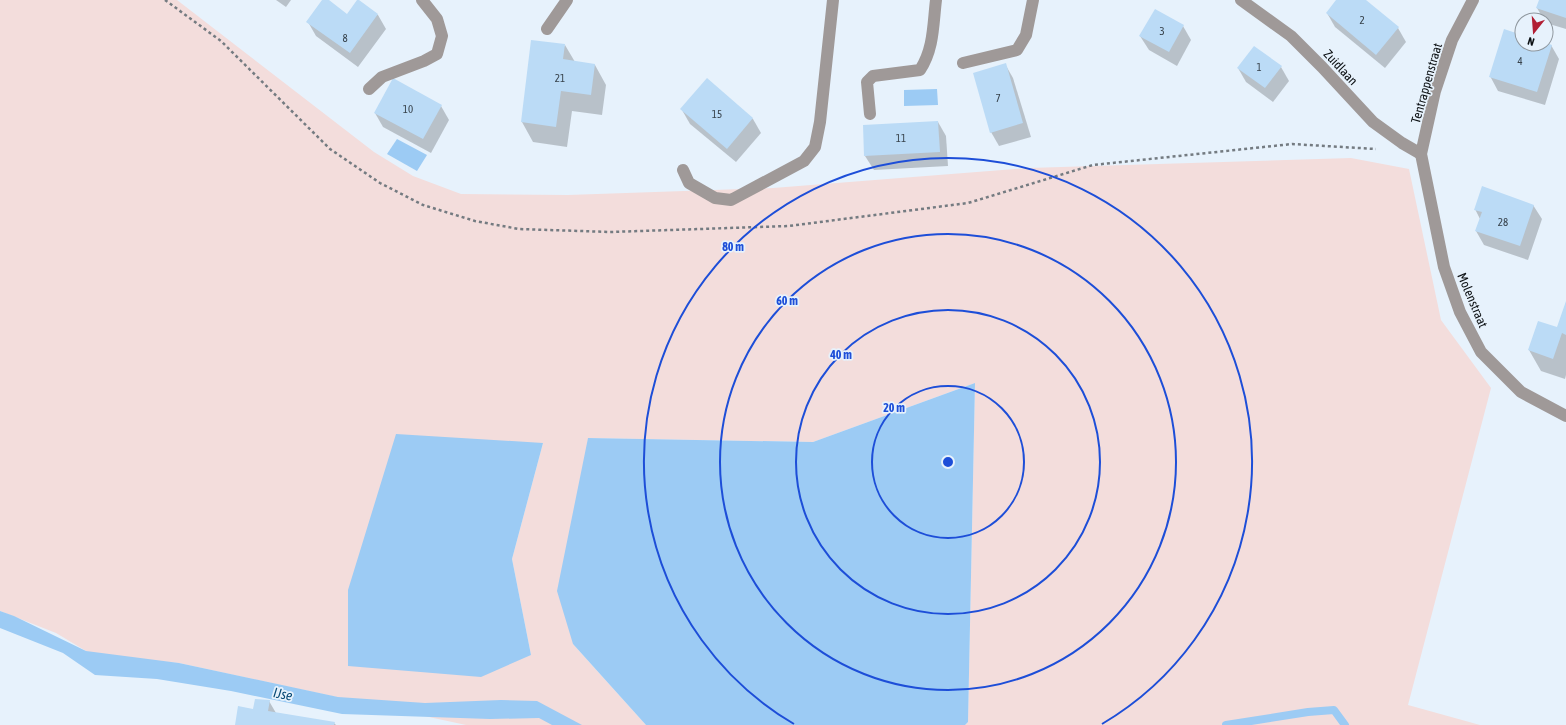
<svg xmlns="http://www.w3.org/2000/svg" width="1566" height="725" font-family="'Asap Condensed',sans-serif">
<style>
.green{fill:#f3dddc;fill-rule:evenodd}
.water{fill:#9ccbf4}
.shadow{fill:#0003}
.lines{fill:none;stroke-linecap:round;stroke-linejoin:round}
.stream{stroke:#9ccbf4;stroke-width:8}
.building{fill:#bbdbf6}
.path{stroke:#747b81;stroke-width:2.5;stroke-dasharray:3 3;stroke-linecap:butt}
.minor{stroke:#9f9998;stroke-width:12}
.ring{fill:none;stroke:#1d4ed8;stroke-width:2}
.labels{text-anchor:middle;stroke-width:3.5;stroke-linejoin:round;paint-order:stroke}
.number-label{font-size:11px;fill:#37424b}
.street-label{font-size:13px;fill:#0b0f12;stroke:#e7f2fc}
.water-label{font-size:14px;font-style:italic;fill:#094b76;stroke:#e7f2fc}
.centre{fill:#1d4ed8;stroke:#e7f2fc;stroke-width:2}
.ring-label{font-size:12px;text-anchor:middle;font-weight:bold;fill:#1d4ed8;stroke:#e7f2fc;stroke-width:3.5;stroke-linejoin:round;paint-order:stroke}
</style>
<rect width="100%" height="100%" fill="#e7f2fc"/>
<!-- green -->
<path class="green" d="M 0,0 L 177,0 L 374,152 L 413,176 L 461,194 L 568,195 L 773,188 L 1029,168 L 1351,158 L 1409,169 L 1441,320 L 1491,388 L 1408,705 L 1480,725 L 965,725 L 968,722 L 975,383 L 813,442 L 588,438 L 573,644 L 646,725 L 466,725 L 179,663 L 99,656 L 86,651 L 56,633 L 0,611 ZM 543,443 L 512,559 L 531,655 L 349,666 L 348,590 Z"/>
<!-- water -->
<g class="water">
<polygon points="937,89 938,105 904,106 904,90"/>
<polygon points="397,139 427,155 417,171 387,154"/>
<polygon points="975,383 968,722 965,725 646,725 573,644 557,591 588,438 813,442"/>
<polygon points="396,434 543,443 512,559 531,655 481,677 348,666 348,590"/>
<polygon points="0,611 14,616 86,651 179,663 338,697 425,703 501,700 537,701 582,725 552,725 539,718 490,719 342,714 231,691 157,679 95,675 63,653 0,628"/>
</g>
<!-- shadow -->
<g class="shadow">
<polygon points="276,0 291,0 286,7"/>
<polygon points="324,0 327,0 347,15 358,1 378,15 386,29 358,67 316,36 308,22"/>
<polygon points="1338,0 1364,0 1398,28 1406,42 1385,68 1335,27 1327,13"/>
<polygon points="1540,0 1566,0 1566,29 1546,23 1546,20 1544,20 1537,8"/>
<polygon points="1183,26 1191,40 1177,66 1149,50 1140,36"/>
<polygon points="1522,36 1522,44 1546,44 1551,45 1559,59 1545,105 1498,91 1490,76"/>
<polygon points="565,45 575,62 595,65 606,85 602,115 572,111 567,147 533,142 522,122"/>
<polygon points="1005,64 1013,78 1031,137 999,146 991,132"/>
<polygon points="1281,67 1289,81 1273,102 1246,82 1238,68"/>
<polygon points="707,80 753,119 761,133 736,162 690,124 682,110"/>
<polygon points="441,106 449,120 431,153 383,127 375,113"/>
<polygon points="938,122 946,136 948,166 874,170 865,156"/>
<polygon points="1533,205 1542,219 1528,260 1484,245 1476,231 1480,219 1475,209"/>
<polygon points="1566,304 1566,375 1565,379 1541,371 1529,350 1557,329"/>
<polygon points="269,701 276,713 334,723 336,725 236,725 254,710"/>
</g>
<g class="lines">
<!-- stream -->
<polyline class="stream" points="1226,725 1308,712 1334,710 1345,725"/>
</g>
<!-- building -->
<g class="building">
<polygon points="322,0 329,0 347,14 357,0 359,0 378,14 350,53 306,22"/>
<polygon points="1336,0 1366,0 1399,27 1376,55 1326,13"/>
<polygon points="1539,0 1566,0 1566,18 1536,8"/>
<polygon points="1155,9 1184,25 1169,52 1139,36"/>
<polygon points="1504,29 1522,35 1522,44 1546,44 1546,43 1552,45 1537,92 1489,77"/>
<polygon points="531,40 565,44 563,59 595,64 591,95 561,91 556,127 521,122"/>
<polygon points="1254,46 1282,66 1265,88 1237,68"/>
<polygon points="1006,63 1023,123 990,133 973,73"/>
<polygon points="393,78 442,105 423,139 374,113"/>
<polygon points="707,78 753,118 727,149 680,109"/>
<polygon points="938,121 940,152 864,156 863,125"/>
<polygon points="1482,186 1534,205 1520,246 1475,231 1482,212 1474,210"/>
<polygon points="1566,301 1566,335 1562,333 1553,359 1528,350 1538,321 1557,327"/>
<polygon points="255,699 270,700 268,711 335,722 334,725 235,725 238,706 253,709"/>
</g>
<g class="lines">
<!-- path -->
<polyline class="path" points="165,0 221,41 330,149 380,183 423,205 475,221 519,229 610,232 789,226 968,203 1093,165 1292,144 1376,149"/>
<!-- minor -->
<g class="minor">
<polyline points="1241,0 1291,36 1322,67 1373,122 1402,143 1421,154"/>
<polyline points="1473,0 1452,40 1435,91 1421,154 1444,267 1460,312 1481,352 1521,392 1566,416"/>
<polyline points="547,29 567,0"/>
<polyline points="963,63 1017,50 1026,35 1033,0"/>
<polyline points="369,89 382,77 424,61 437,54 442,36 437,19 422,0"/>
<path d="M 870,114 L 867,82 L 873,76 L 920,70 C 934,49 933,24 936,0"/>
<polyline points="683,170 689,183 715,198 731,200 804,161 815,147 820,122 833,0"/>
</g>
</g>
<!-- distance rings -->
<g class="ring">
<circle cx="948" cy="462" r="76"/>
<circle cx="948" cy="462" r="152"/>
<circle cx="948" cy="462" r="228"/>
<path d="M794 724A304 304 0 1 1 1102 724"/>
</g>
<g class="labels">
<!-- number labels -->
<g class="number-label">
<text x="1362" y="24">2</text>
<text x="1162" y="35">3</text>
<text x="345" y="42">8</text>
<text x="1520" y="65">4</text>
<text x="1259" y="71">1</text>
<text x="560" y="82">21</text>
<text x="998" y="102">7</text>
<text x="408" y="113">10</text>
<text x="717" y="118">15</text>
<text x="901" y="142">11</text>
<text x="1503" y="226">28</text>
</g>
<!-- street labels -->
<g class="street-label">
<text transform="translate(1341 67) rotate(47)" y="5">Zuidlaan</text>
<text transform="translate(1426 83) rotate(-74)" y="5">Tentrappenstraat</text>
<text transform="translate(1473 300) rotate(67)" y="5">Molenstraat</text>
</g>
<!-- water labels -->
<g class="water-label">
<text transform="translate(283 694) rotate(11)" y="5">IJse</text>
</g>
</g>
<circle cx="948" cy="462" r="6" class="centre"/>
<g class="ring-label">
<text x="733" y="251">80 m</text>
<text x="787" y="305">60 m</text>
<text x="841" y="359">40 m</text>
<text x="894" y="412">20 m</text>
</g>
<!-- north arrow -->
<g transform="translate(1534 32) rotate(197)"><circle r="19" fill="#e7f2fc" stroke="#8f979e"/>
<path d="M0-3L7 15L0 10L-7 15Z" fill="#b11e34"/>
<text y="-6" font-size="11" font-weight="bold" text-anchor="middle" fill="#0b0f12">N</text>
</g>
</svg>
